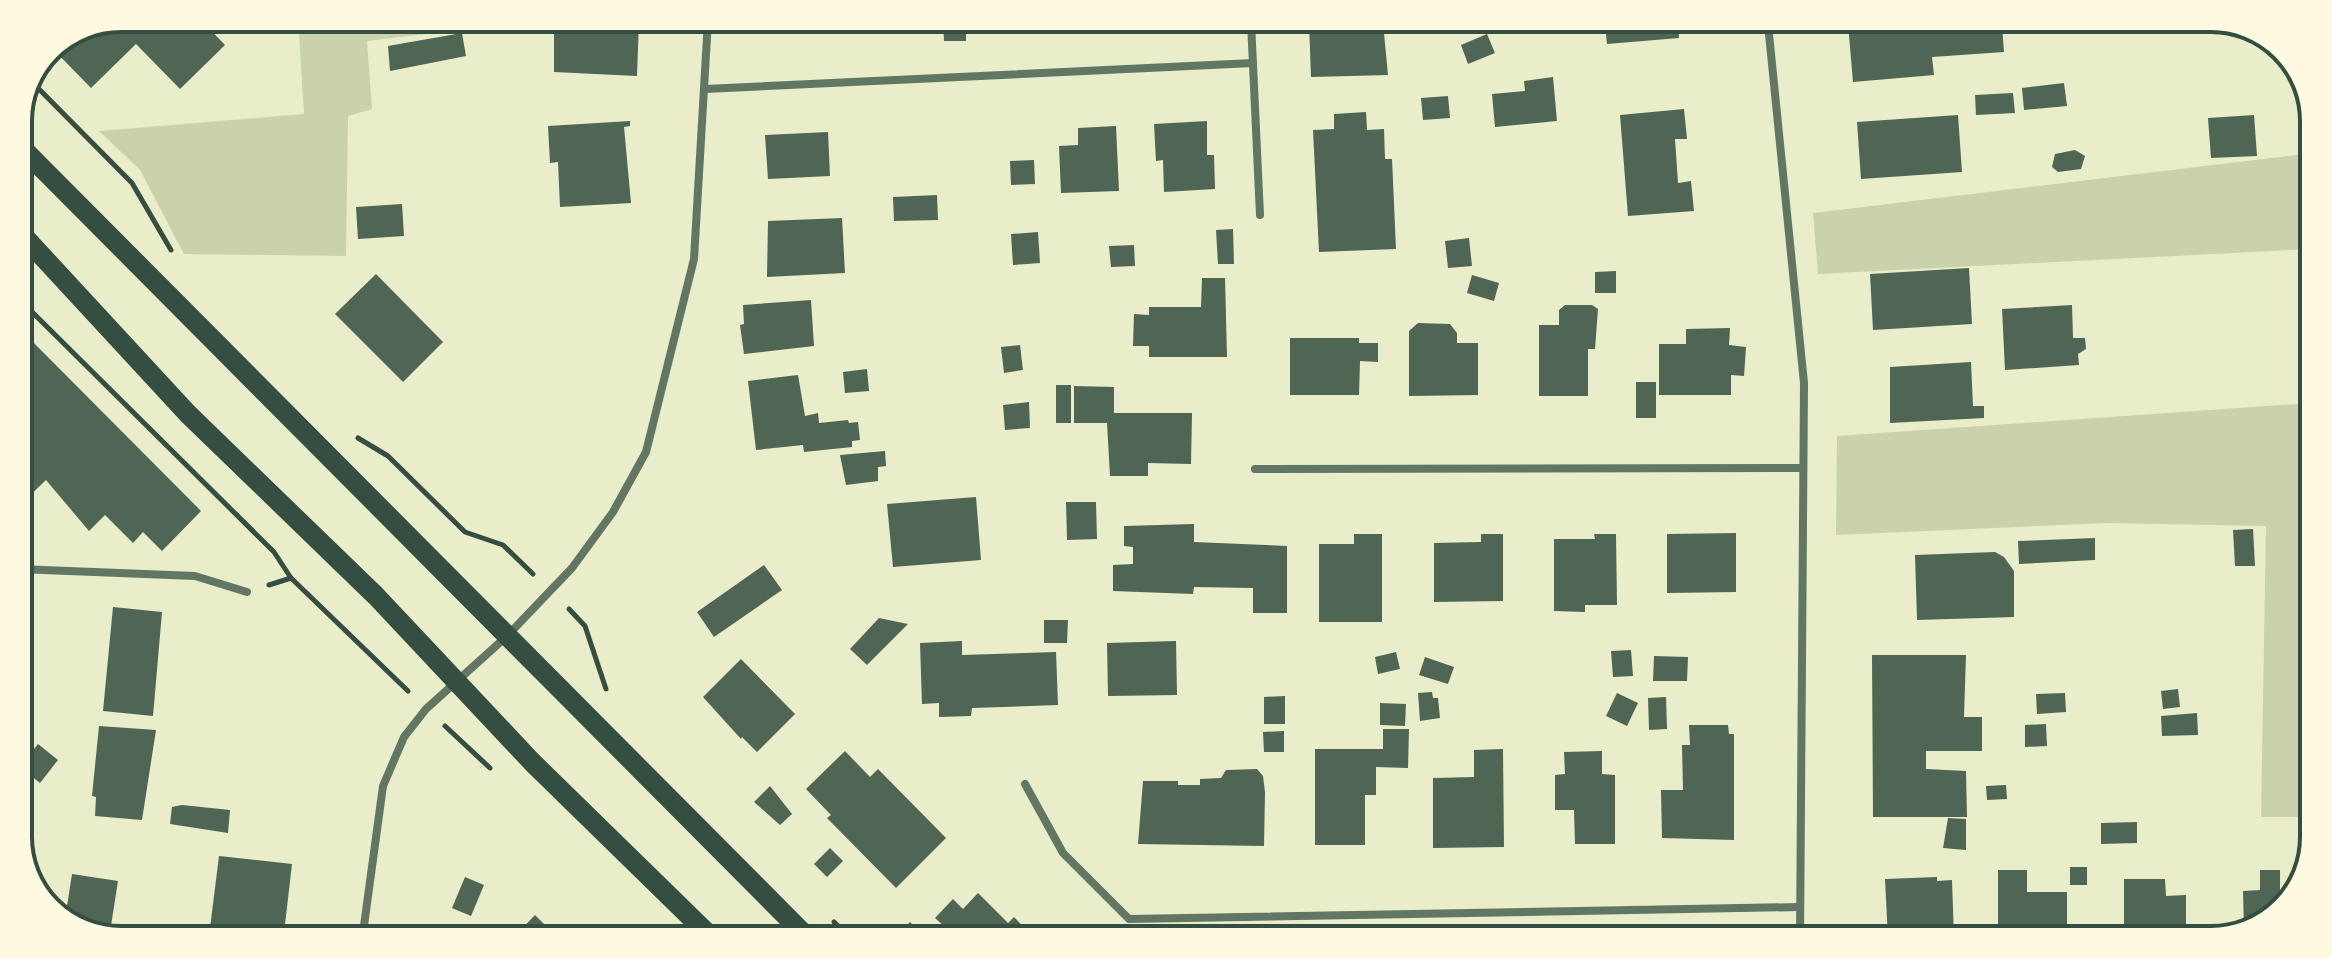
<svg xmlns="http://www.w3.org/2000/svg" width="2332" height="958" font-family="Quicksand,sans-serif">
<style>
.green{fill:#cad2ad}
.building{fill:#4f6655}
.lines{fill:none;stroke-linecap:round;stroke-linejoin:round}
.path{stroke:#344e41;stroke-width:5}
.minor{stroke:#617663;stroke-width:8}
.primary{stroke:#344e41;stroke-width:20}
.rim{fill:none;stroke:#344e41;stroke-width:4}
</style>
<rect width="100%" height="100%" fill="#e9edc9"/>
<!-- green -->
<g class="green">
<polygon points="298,19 433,19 434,33 367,41 372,109 348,116 346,256 184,254 140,170 99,131 304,114"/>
<polygon points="2313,153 2312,249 1818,274 1813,213"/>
<polygon points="2311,403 2307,817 2261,817 2266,526 2108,523 1836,535 1837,436"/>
</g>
<!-- building -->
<g class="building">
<polygon points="121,18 199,18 225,45 180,89 136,44 91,88 51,47"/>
<polygon points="554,20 639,21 637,76 554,72"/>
<polygon points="757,20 817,21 815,32 756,28"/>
<polygon points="943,21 966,21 966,41 944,41"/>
<polygon points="1309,22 1383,23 1388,75 1311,77"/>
<polygon points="1605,23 1678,24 1679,38 1607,44"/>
<polygon points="1848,24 2002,25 2004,52 1932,57 1934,75 1853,82"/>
<polygon points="462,33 466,56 390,71 388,46"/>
<polygon points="1487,34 1495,53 1468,64 1461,45"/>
<polygon points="1553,77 1557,121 1495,127 1492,94 1525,91 1524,81"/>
<polygon points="2064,83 2067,106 2024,110 2022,88"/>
<polygon points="2013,93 2015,113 1976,115 1975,95"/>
<polygon points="1448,96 1450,118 1423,120 1421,98"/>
<polygon points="1684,109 1687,139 1675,139 1678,183 1691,181 1694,211 1628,216 1620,115"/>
<polygon points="1366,112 1367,130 1384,129 1385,159 1392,159 1396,249 1319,252 1313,130 1334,129 1334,114"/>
<polygon points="1958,115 1962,172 1861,179 1857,122"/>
<polygon points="2254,115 2257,156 2211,158 2208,118"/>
<polygon points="630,121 630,126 624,127 631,203 560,207 558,162 550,163 548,126"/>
<polygon points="1207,121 1207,155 1214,155 1215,189 1164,192 1163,160 1156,161 1154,124"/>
<polygon points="1116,126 1119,191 1061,193 1059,146 1078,145 1078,128"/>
<polygon points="828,132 830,176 768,179 765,135"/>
<polygon points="2075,150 2085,156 2081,169 2058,172 2052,167 2055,154"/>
<polygon points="1034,160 1035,184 1011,185 1010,161"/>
<polygon points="937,195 938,220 894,221 893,197"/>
<polygon points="402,204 404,236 358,239 356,207"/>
<polygon points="842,218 845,273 767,277 768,221"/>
<polygon points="1233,229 1234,264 1218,264 1216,230"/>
<polygon points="1038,232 1040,263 1013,265 1011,234"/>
<polygon points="1469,238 1472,266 1448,268 1445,241"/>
<polygon points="1134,245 1135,266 1111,267 1109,246"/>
<polygon points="1969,268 1972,324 1873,330 1870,274"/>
<polygon points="1616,271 1616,293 1595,293 1595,272"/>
<polygon points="376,274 443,342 403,382 335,314"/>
<polygon points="1472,275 1499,283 1494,301 1467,293"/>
<polygon points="1202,278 1225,278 1227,357 1149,357 1149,346 1133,346 1134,314 1149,315 1149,307 1201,307"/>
<polygon points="811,300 814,346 744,354 740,325 744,324 743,305"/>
<polygon points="1565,305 1592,305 1598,309 1595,349 1588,349 1588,396 1539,396 1539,325 1559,325 1559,310"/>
<polygon points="2072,305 2073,338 2085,338 2086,349 2078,354 2079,365 2005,370 2002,309"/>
<polygon points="1418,323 1450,324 1457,333 1457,343 1478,343 1478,395 1409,396 1409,331"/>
<polygon points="18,327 201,511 162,551 143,532 133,543 105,515 89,531 46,480 18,507 18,426 22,422 18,418"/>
<polygon points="1730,328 1729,345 1746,347 1744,376 1731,375 1731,395 1659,395 1659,344 1686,344 1686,329"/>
<polygon points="1290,338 1359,338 1359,343 1378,343 1378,362 1360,361 1359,395 1290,395"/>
<polygon points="1020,345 1023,370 1004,373 1001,347"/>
<polygon points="1971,362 1973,406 1984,406 1984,418 1890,423 1890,367"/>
<polygon points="867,369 869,391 845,393 843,372"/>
<polygon points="798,375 805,416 818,413 819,423 848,420 849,423 858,422 860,440 852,441 852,447 804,452 803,445 756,450 748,381"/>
<rect x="1636" y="382" width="20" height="36"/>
<rect x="1056" y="385" width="15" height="38"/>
<polygon points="1074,386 1114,387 1114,413 1192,413 1191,464 1148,463 1148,476 1110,476 1107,423 1074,423"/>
<polygon points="1029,402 1030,428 1005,430 1003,405"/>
<polygon points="885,451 886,466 878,467 878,481 846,485 840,455"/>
<polygon points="976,497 981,560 893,567 887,504"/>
<polygon points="1066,502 1096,502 1097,539 1067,540"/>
<polygon points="1194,524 1194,542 1287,546 1287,613 1253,613 1253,588 1194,587 1193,594 1113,591 1113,565 1133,564 1133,547 1124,546 1124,526"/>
<polygon points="2253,529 2255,566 2235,566 2233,530"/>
<polygon points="1736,533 1736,592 1667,593 1667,534"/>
<polygon points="1354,534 1382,534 1382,622 1319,622 1319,544 1354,544"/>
<polygon points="1481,534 1503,534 1503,601 1434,602 1434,543 1481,542"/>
<polygon points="1594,534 1616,534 1617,605 1585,605 1585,612 1554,611 1554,539 1595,539"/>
<polygon points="2095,538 2095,560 2019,564 2018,541"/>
<polygon points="1995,552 2004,557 2014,571 2014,617 1917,620 1915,555"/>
<polygon points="764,565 782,590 714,637 697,612"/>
<polygon points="113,607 162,612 153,716 103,711"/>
<polygon points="879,618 908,624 867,665 850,649"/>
<polygon points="1044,620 1068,620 1067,643 1044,643"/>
<polygon points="962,641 962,655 1056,652 1058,705 972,708 971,716 939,717 939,703 922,704 920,643"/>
<polygon points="1176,641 1177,695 1108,696 1107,643"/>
<polygon points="1631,650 1633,676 1613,677 1611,651"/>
<polygon points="1396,652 1400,669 1378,674 1375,657"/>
<polygon points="1872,655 1966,655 1964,717 1982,717 1982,751 1926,751 1926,769 1966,771 1967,817 1873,817"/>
<polygon points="1654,656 1688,657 1687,681 1653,681"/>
<polygon points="1425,657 1454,667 1448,684 1419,675"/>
<polygon points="741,659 795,714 757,752 742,737 741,739 703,697"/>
<polygon points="2178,689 2180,707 2163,709 2161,691"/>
<polygon points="1432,692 1433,698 1438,698 1440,718 1420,721 1418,693"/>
<polygon points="1617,693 1638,703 1627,726 1606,716"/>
<polygon points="2065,693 2066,712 2037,714 2036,694"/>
<polygon points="1285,696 1285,724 1264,724 1264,697"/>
<polygon points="1666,697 1667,729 1649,730 1648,698"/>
<polygon points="1380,703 1406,704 1405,726 1380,725"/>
<polygon points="2197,713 2198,735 2162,736 2161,716"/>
<polygon points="2046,724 2047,746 2025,747 2025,725"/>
<polygon points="1689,725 1728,725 1729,734 1734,734 1734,840 1662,838 1661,790 1683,790 1682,745 1690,745"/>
<polygon points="99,726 156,730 142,820 95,816 96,797 92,796"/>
<polygon points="1383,729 1409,729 1408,768 1376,767 1376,795 1365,795 1365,845 1315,845 1315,749 1383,749"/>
<polygon points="1284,731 1284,752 1264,752 1263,732"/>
<polygon points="38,744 58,760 40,783 20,767"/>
<polygon points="1503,749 1504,847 1433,848 1433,778 1474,777 1474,750"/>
<polygon points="845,751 870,777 878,769 946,838 896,888 827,818 831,815 806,789"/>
<polygon points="1602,751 1602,774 1615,775 1615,844 1575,844 1574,810 1555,810 1555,775 1565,774 1564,752"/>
<polygon points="1257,769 1263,776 1265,792 1264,846 1138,844 1143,781 1178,781 1178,785 1200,785 1200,779 1221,778 1226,770"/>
<polygon points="2006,785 2007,799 1987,800 1986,786"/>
<polygon points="770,786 792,814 780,825 754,802"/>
<polygon points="182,805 230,810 228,833 170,824 172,807"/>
<polygon points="1948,818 1966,819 1966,850 1943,848"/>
<polygon points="2137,822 2137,843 2101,844 2101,823"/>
<polygon points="830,848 843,861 827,877 814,864"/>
<polygon points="219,856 292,864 284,933 210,928"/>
<rect x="2070" y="867" width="17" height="18"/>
<polygon points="1998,870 2027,870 2027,892 2067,892 2067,939 1998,939"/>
<polygon points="2260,870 2280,870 2280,890 2294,890 2268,922 2244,930 2243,891 2260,890"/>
<polygon points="72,874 118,881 110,932 82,932 65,919"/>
<polygon points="465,877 484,885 471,916 452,908"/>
<polygon points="1937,877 1937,881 1952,880 1954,939 1888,939 1885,879"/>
<polygon points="2124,879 2165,879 2166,896 2186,895 2186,940 2124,940"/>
<polygon points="978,893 1008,923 1014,917 1032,936 947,935 941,930 945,927 935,918 953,899 963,909"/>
<polygon points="535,915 554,934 517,934"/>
<polygon points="910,922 923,935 897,935"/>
</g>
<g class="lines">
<!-- path -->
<g class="path">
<polyline points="33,83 132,183 171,250"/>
<polyline points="18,298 274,552 291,578 408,691"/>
<polyline points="358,438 388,456 465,532 503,545 533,574"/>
<polyline points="269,585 291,578"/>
<polyline points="569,609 585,626 606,689"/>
<polyline points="445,726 490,768"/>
<polyline points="834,922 847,935"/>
</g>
<!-- minor -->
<g class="minor">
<polyline points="1251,22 1260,215"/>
<polyline points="1768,24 1804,383 1800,939"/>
<polyline points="705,89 1253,63"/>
<polyline points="1255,469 1803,468"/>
<polyline points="18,569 195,576 247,592"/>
<polyline points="1025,784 1063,853 1129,919 1800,907"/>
<polyline points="363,933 383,786 404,737 426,709 507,636 572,568 613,512 646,452 694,259 708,20"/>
</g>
<!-- primary -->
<g class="primary">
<polyline points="18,144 805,935"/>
<polyline points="18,230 188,414 376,596 532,762 709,935"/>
</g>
</g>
<!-- crop -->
<path d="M0 0H2332V958H0ZM121 32H2211A89 89 0 0 1 2300 121V837A89 89 0 0 1 2211 926H121A89 89 0 0 1 32 837V121A89 89 0 0 1 121 32Z" fill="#fefae0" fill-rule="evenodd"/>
<path class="rim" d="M121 32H2211A89 89 0 0 1 2300 121V837A89 89 0 0 1 2211 926H121A89 89 0 0 1 32 837V121A89 89 0 0 1 121 32Z"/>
</svg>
